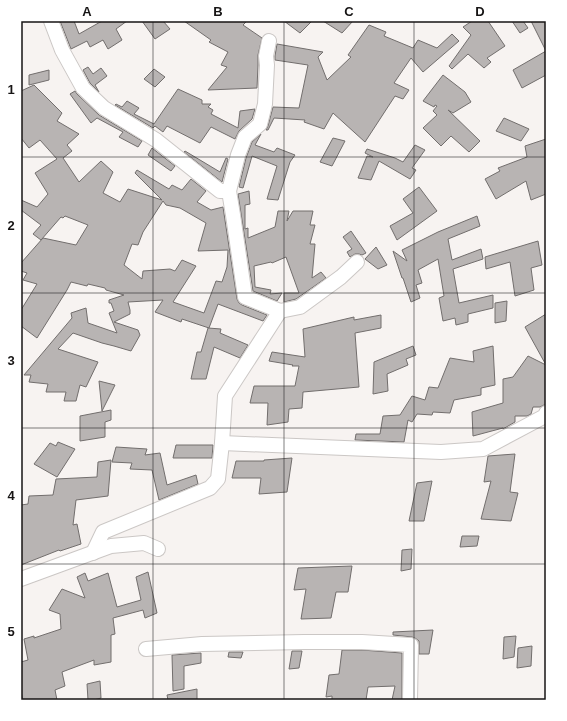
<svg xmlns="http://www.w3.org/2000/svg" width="567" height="721" font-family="Helvetica,sans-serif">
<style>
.building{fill:#b8b4b3;stroke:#726e6d;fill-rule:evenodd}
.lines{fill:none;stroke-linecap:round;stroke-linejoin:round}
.minor-casing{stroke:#cbc7c5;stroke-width:16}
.minor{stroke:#fff;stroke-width:14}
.grid{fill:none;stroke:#171515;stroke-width:1;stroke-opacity:0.55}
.neatline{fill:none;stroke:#171515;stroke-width:1.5}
.grid-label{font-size:13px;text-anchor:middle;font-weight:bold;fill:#171515}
</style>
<rect width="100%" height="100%" fill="#f7f3f1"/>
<!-- building -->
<g class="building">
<polygon points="60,21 74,21 79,34 102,21 127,21 116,29 122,40 108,49 103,40 90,47 87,41 71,49"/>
<polygon points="142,21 163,21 170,29 155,39"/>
<polygon points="184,21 247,21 243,25 262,38 258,55 258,65 257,88 208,90 227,67 221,65 228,52 209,42 211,40"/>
<polygon points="284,21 312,21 300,33"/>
<polygon points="323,21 353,21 342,33"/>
<polygon points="472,21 488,21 505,46 487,58 491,62 484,68 468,54 452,69 449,66 471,35 463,27"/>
<polygon points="512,21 523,21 528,28 520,33"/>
<polygon points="531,21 546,21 546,51"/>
<polygon points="369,25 386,32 384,36 413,48 418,40 437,48 452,34 459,41 423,72 411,58 394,83 409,90 403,99 395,96 365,142 333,113 324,129 304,122 305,120 274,118 268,130 266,130 268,126 273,107 299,108 308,65 275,60 275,56 277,44 323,52 318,57 327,80 351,57 348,55"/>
<polygon points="546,51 546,75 522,88 513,70"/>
<polygon points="88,67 93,74 101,68 107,76 95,85 99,92 90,83 83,70"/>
<polygon points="154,69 165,77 155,87 144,79"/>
<polygon points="49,70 49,80 29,85 29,75"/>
<polygon points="443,75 465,92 471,102 453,113 448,110 480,141 469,152 451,136 441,146 423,128 437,115 433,111 437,106 435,105 434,107 423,101"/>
<path d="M 34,85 L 62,113 L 57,121 L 79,134 L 67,145 L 72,151 L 63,158 L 79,182 L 101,161 L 113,172 L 103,193 L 120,202 L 128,189 L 162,200 L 135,173 L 137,170 L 169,189 L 172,185 L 182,190 L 191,179 L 206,191 L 197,202 L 211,210 L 223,207 L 237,299 L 239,303 L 242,305 L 267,315 L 263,321 L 218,304 L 209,328 L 182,319 L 181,322 L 155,312 L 163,300 L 128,302 L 130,310 L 130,314 L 114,322 L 138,330 L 140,335 L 131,351 L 114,346 L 102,343 L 73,333 L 58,349 L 98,362 L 86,387 L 80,385 L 76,401 L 64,401 L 66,392 L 46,392 L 48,384 L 29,382 L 31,375 L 24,375 L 72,318 L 71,313 L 86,308 L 88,323 L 117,333 L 109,313 L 114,311 L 111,303 L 109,303 L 109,300 L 124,295 L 106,290 L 105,288 L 88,284 L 87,286 L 71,282 L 67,290 L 37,338 L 21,326 L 21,310 L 37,284 L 23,280 L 27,273 L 21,271 L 21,263 L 43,238 L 76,245 L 88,225 L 65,216 L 63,218 L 61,217 L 41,240 L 33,234 L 41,225 L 21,210 L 21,200 L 37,207 L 48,194 L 35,173 L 57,159 L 40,140 L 29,148 L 21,138 L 21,91 ZM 163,201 L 166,205 L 180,208 L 206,223 L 198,251 L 228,250 L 227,267 L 222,282 L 216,281 L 204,313 L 173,302 L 196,266 L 182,260 L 175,271 L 170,269 L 143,271 L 142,279 L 124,265 L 132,244 L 138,245 L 143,232 Z"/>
<polygon points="178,89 202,100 202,104 211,104 208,107 213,110 211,114 238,128 240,111 255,109 252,119 239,131 235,139 211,127 200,143 167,126 163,132 155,126 153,128 115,105 116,104 122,107 127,101 139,108 134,114 154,124"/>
<polygon points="75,91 77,94 99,115 142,141 138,147 119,137 123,132 97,118 91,123 70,94"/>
<polygon points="504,118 529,129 521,141 496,131"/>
<polygon points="261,134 255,145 274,152 277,148 295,155 290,162 278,200 267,199 277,166 252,156 243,188 239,187 246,158 252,142"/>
<polygon points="333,138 345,141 332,166 320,162"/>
<polygon points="546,139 546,194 531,200 526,181 496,199 485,179 500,171 498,168 527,157 525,146"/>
<polygon points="415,145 425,150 412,168 416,170 410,179 379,161 371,180 358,178 367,156 373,157 365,153 367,149 395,158 403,162"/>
<polygon points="152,148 175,166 171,171 148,155"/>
<polygon points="185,151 220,172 226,158 228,159 222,182 184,152"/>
<polygon points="419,187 437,211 397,240 390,226 413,213 403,199"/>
<polygon points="249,191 250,204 245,205 245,229 248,228 248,238 275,227 278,211 289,211 287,221 293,211 313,211 310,225 315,225 310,244 315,244 312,278 321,272 326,278 296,299 284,302 284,293 299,293 286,257 272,263 271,262 254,266 255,287 271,290 270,294 282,293 277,301 253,291 238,194"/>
<polygon points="477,216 480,226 448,239 452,260 481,249 483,259 453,269 459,303 493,295 493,308 468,314 468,322 456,325 455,318 443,321 439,298 444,296 438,259 418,270 422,283 416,285 420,298 411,302 403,278 402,278 393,251 407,261 402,250 438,232"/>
<polygon points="351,231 366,253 362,255 359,254 355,254 350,257 347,252 352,249 343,237"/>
<polygon points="538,241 542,265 531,268 534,290 515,296 510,262 486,269 485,257"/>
<polygon points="376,247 387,265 378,269 365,259"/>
<polygon points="507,301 506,321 495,323 495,303"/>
<polygon points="546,314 546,405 544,405 540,407 533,407 531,414 527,416 515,416 515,422 503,429 503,428 473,436 472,412 503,403 503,379 513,377 528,356 546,365 525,327"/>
<polygon points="381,315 381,328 355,333 359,387 303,392 302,408 289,409 288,422 267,425 268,403 250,403 254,386 295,386 299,366 292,366 293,365 269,361 272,352 305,357 303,329 354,317 354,320"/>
<polygon points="208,328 221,329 220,333 248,345 240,358 214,347 206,379 191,379 197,352 201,352"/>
<polygon points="413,346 416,355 406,359 408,365 387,374 388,391 373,394 374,362"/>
<polygon points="493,346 495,385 481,388 481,395 454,400 450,413 433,412 432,415 417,414 412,422 408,420 404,442 355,440 356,434 380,434 383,416 400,415 412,396 425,400 429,387 438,388 450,358 474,362 473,351"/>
<polygon points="99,381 115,385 102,411"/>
<polygon points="111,410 111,420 105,422 105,437 80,441 80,416"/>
<polygon points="58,442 75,449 57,477 34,464 50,443 56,446"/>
<polygon points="176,445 213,445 212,458 173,458"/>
<polygon points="116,447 147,449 145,455 160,453 167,485 196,475 198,484 159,500 152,470 130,469 132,463 112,462"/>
<polygon points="515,454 510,492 518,493 511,521 481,519 491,481 484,482 488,456"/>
<polygon points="292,458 287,492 259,494 261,478 232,478 236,461 264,461 264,460"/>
<polygon points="111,460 108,496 76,500 73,525 77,524 81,544 60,551 59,550 21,565 21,505 28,504 29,496 53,495 56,479 97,477 98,462"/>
<polygon points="432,481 424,521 409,521 417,483"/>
<polygon points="462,536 479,536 477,546 460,547"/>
<polygon points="412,549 411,569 401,571 402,550"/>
<polygon points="352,566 348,592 336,592 331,618 301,619 306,589 294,590 298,568"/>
<polygon points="148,572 157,613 145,618 143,610 113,618 115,634 111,635 111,662 94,665 94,660 62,672 65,686 55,690 57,700 23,700 21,692 21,662 28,660 24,639 34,636 34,638 61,629 60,614 49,610 62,589 85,598 77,577 85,573 88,581 108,573 117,607 141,600 136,577"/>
<polygon points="433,630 429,654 419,654 419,641 415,638 412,637 393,635 393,632"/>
<polygon points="516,636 514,657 503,659 504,637"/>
<polygon points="532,646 531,666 517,668 518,648"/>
<polygon points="342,650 362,650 402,653 402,700 392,700 395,686 368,687 366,700 332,700 332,696 326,697 329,675 339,674"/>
<polygon points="292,651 302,651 299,668 289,669"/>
<polygon points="229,652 243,652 241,658 228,657"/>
<polygon points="201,653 201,663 184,666 184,689 173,691 172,655"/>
<polygon points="100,681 101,698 94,700 88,700 87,684"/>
<polygon points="197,689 197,700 168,700 167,695"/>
</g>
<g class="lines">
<defs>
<g id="minor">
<polyline points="51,21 62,50 83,88 104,108 156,140 220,191 229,191"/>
<polyline points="269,41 266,56 267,65 265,104 260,124 245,137 238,155 229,191 233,215 245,297 280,311 300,307 341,277 357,262"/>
<polyline points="222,443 441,452 483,449 545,416 546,413"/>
<polyline points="93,553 103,532 210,488 218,479 222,443 225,396 280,311"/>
<polyline points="21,579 111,546 144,543 158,549"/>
<polyline points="146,649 202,644 304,642 362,642 411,645 410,700"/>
</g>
</defs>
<!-- minor casing -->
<use href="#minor" class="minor-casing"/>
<!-- minor -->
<use href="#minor" class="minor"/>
</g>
<!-- grid -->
<path class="grid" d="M 153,21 L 153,700M 284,21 L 284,700M 414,21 L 414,700M 21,157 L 546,157M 21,293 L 546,293M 21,428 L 546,428M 21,564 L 546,564"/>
<!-- border -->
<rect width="567" height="721" fill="none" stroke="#ffffff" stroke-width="44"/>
<rect x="22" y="22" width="523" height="677" class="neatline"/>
<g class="grid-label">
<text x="87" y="16">A</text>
<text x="218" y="16">B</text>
<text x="349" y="16">C</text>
<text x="480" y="16">D</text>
<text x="11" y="94">1</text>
<text x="11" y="230">2</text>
<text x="11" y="365">3</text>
<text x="11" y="500">4</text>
<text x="11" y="636">5</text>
</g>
</svg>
